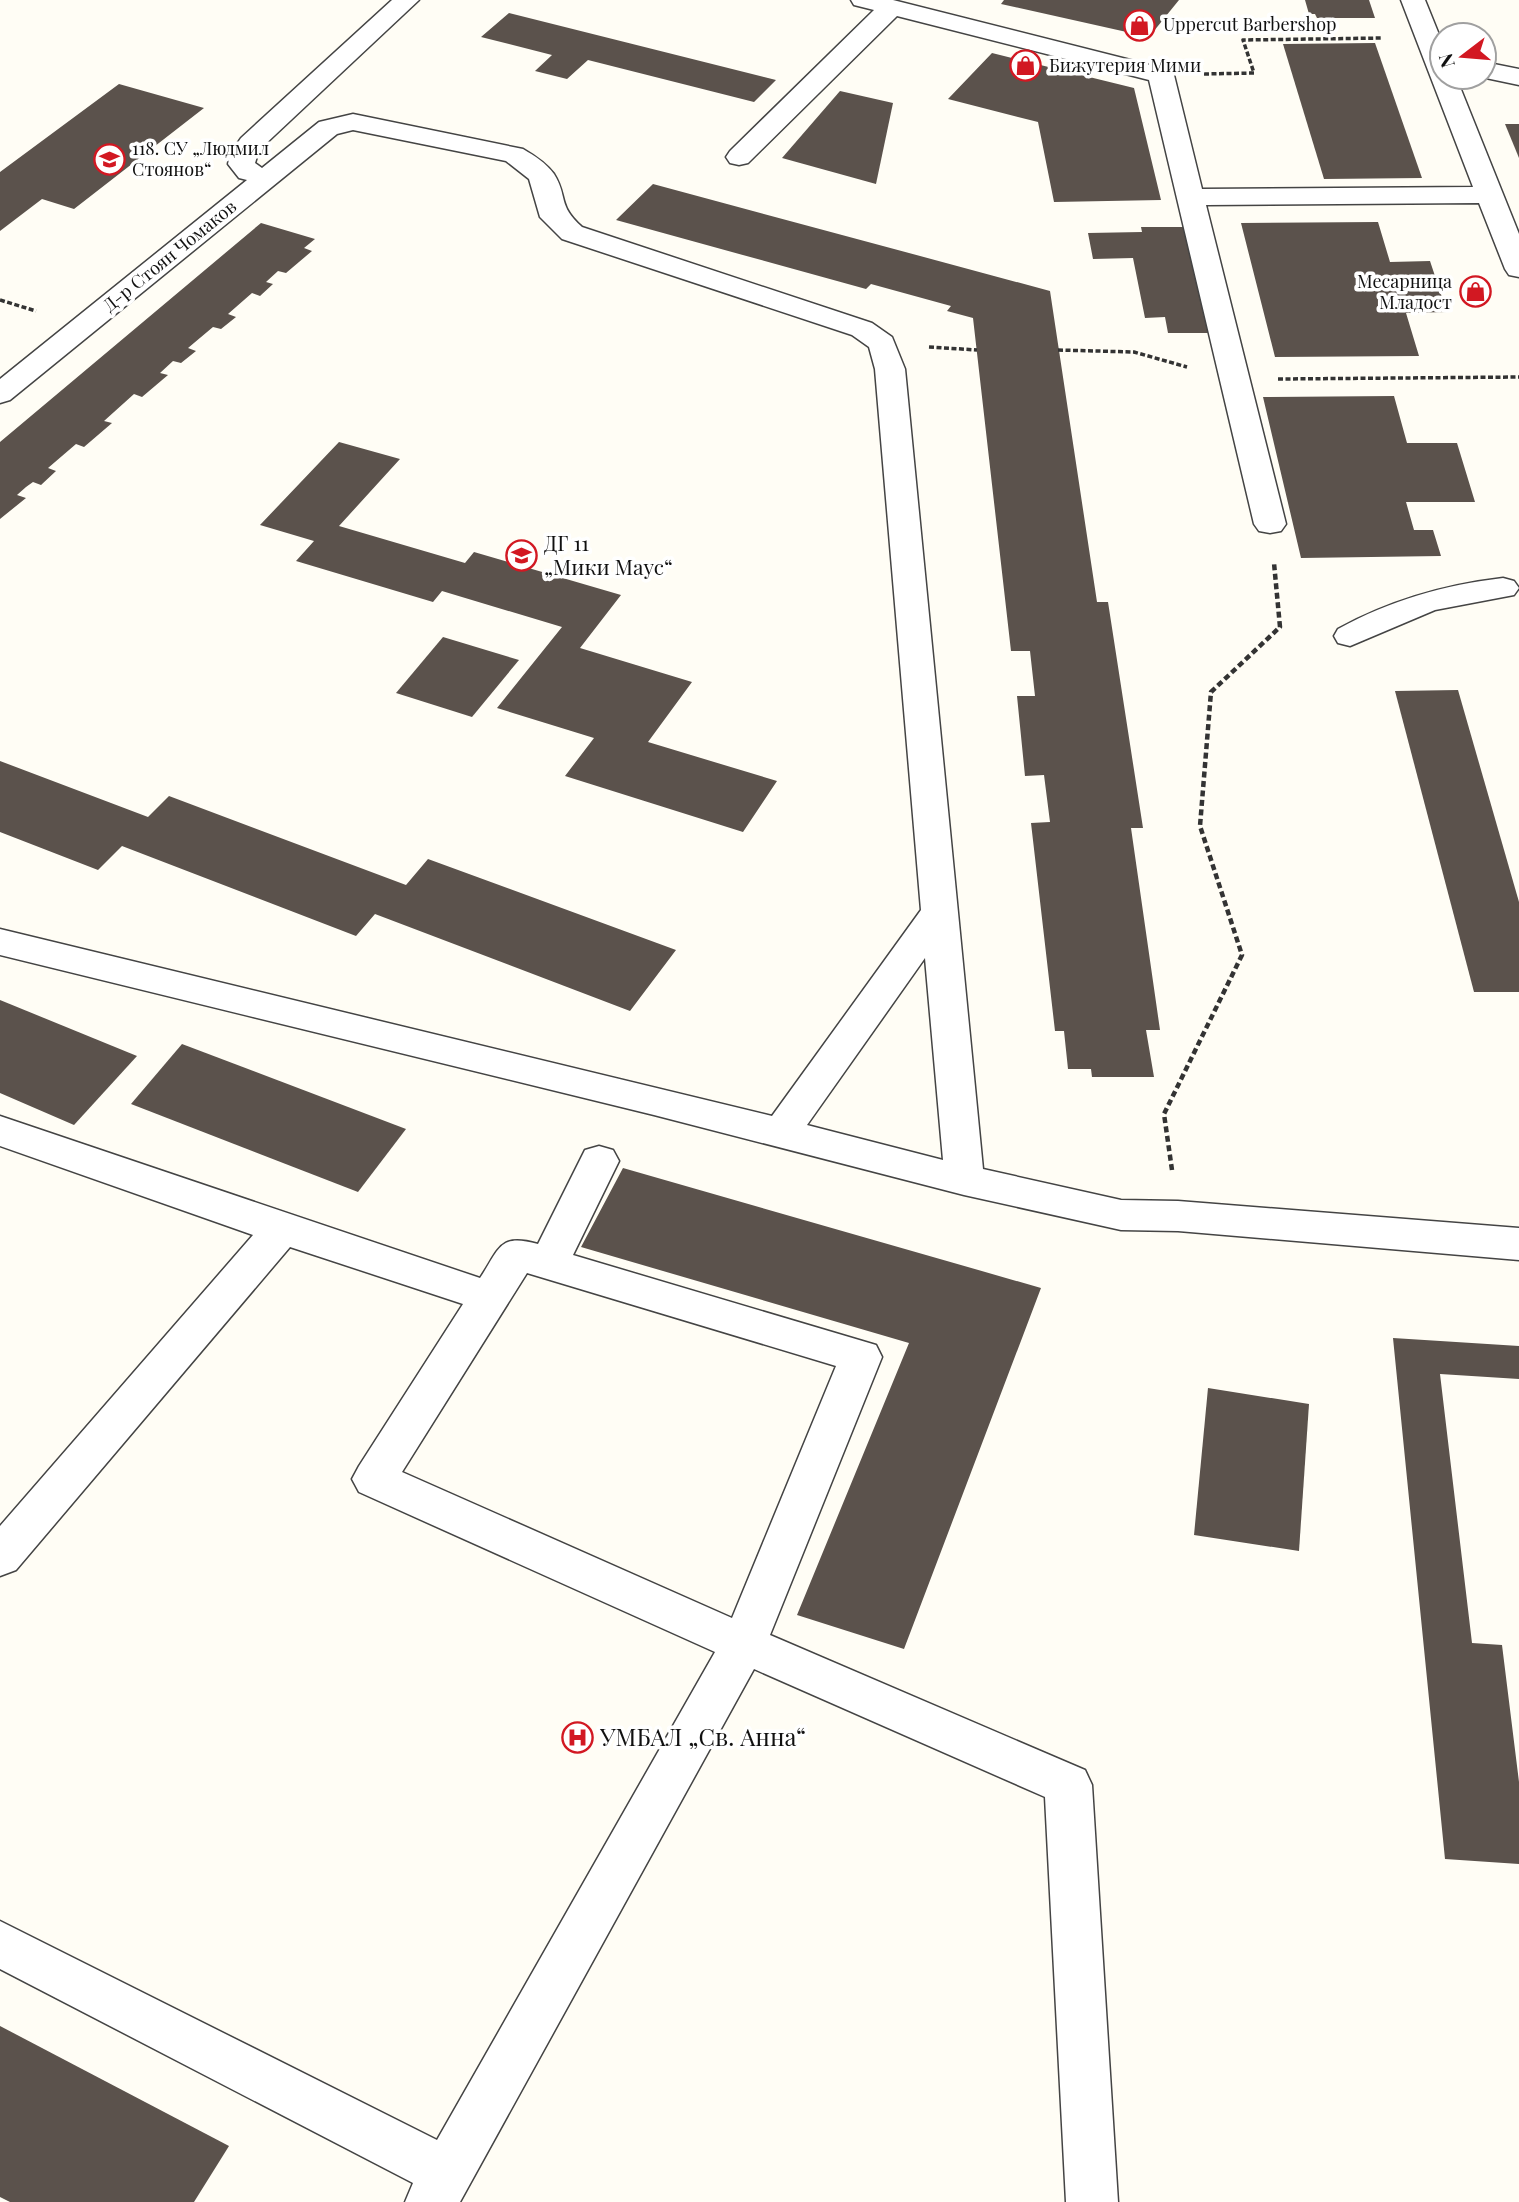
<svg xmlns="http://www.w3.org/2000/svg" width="1519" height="2202" font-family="'Playfair Display',serif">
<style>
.building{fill:#5b524c}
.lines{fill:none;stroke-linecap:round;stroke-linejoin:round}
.minor-casing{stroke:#444;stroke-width:3}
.path-far1{stroke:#333;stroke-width:3.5;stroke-dasharray:5 2.5;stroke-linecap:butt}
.path{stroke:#333;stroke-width:4.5;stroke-dasharray:6 3.5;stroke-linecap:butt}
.minor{fill:#fff;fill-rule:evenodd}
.labels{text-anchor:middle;stroke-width:7;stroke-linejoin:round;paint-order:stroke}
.far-poi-label{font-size:18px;fill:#111;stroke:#fff;text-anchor:start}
.far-street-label{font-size:18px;fill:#111;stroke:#fff}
.poi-label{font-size:21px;fill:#111;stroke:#fff;text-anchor:start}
.near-poi-label{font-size:24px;fill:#111;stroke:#fff;text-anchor:start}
</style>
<rect width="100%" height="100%" fill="#fffdf5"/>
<!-- building -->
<g class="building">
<polygon points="1004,0 1179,0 1149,37 1001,4"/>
<polygon points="1305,0 1369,0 1375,18 1317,18 1315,14 1309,14"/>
<polygon points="509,13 776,80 754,102 588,60 567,79 535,71 552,55 481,37"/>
<polygon points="1375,43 1422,178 1324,179 1283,44"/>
<polygon points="992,53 1134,88 1161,200 1054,202 1038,122 948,99"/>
<polygon points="119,84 204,108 74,209 42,199 0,231 0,172"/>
<polygon points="840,91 893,103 876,184 782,158"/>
<polygon points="1505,124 1519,124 1519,158"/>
<polygon points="653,184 1050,291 1097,602 1108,602 1143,828 1131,828 1160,1030 1146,1030 1154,1077 1092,1077 1091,1069 1068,1069 1064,1031 1055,1031 1031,823 1050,822 1044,775 1025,776 1017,696 1035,696 1030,651 1011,651 973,318 947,311 951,306 871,284 866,289 616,220"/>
<polygon points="1378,222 1390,262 1430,261 1447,312 1406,313 1419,356 1275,357 1241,223"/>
<polygon points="261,223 315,239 304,248 312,251 286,273 278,271 266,282 273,284 260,296 252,293 228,314 236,317 221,329 213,327 188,348 196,351 181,363 173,361 160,373 168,375 142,397 134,394 104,421 112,423 84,447 76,444 48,468 56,471 41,485 33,482 26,487 17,495 26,498 0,519 0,442"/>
<polygon points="1141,227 1183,227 1208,333 1168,333 1165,317 1145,318 1133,258 1093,259 1088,233 1142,232"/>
<polygon points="1394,396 1407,443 1457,443 1475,502 1406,502 1414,530 1433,530 1441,556 1301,558 1263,397"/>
<polygon points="339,442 400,459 339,526 465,563 474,552 621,595 580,648 692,682 648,742 777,781 743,832 565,776 594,738 497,708 562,627 442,591 433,602 296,561 314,541 260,525"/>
<polygon points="443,637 519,660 472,717 396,693"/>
<polygon points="1458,690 1519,902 1519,992 1474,992 1395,691"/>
<polygon points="0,761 148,817 169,796 406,885 428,859 676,950 630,1011 375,914 356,936 122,846 98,870 0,832"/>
<polygon points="0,1000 137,1056 74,1125 0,1093"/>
<polygon points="182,1044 406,1129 358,1192 131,1104"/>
<polygon points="623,1168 1041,1288 904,1649 797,1615 909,1343 581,1247"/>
<polygon points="1393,1338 1519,1346 1519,1379 1440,1374 1472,1643 1502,1645 1519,1782 1519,1864 1445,1859"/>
<polygon points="1208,1388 1309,1404 1299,1551 1194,1535"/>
<polygon points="0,2026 229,2146 194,2202 10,2202 0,2197"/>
</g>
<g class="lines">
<defs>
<g id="minor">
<path d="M 392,0 L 419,0 L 259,150 L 255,163 L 262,168 L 319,122 L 353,114 L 523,149 C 535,156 546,163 554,174 C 568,196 557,205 582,227 L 872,323 L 892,337 L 905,369 L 983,1169 L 1121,1200 L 1178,1201 L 1519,1228 L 1519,1260 L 1178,1231 L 1121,1230 L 964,1195 L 654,1115 L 0,955 L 0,929 L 772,1116 L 921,910 L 875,369 L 869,347 L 852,335 L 562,239 L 540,217 L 529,179 L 506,161 L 353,130 L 337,134 L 10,400 L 0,403 L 0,379 L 247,180 L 239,178 L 228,164 L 230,154 L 241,138 ZM 925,958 L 943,1160 L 807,1125 Z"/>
<polygon points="851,0 893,0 1170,70 1174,75 1202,189 1473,187 1401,0 1425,0 1442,42 1442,77 1456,77 1519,234 1519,277 1509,275 1505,269 1479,203 1206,205 1286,524 1281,531 1270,533 1259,531 1254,524 1149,80 897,16 748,163 739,165 730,163 726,157 730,151 874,10 854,5"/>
<polygon points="1484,62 1519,69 1519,85 1481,77 1484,77"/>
<path d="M 1503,578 L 1514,581 L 1519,588 L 1514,595 L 1435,610 L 1350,646 L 1338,643 L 1334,636 L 1338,629 C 1391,600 1444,585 1503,578 Z"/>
<path d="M 0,1116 L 480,1278 C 500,1248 499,1233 538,1244 L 585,1150 L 599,1146 L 613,1150 L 619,1161 L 573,1255 L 876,1345 L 882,1357 L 770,1635 L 1085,1770 L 1092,1785 L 1118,2202 L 1066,2202 L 1045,1797 L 754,1669 L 460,2202 L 405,2202 L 413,2183 L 0,1969 L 0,1921 L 437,2140 L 715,1652 L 359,1492 L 352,1479 L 359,1466 L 463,1304 L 290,1247 L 16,1570 L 0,1576 L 0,1526 L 253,1235 L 0,1146 ZM 527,1273 L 836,1366 L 732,1618 L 402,1472 Z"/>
</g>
</defs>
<!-- minor casing -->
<use href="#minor" class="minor-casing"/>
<!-- path-far1 -->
<g class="path-far1">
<polyline points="1204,74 1254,73 1243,40 1383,38"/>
<polyline points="0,300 36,311"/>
<polyline points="929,347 977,350"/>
<polyline points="1058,350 1134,352 1187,367"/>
<polyline points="1278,379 1519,377"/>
</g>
<!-- path -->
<polyline class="path" points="1172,1170 1164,1114 1242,955 1200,826 1211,692 1280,627 1274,563"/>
<!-- minor -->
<use href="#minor" class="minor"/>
</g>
<!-- icons -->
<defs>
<symbol id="shop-ring" viewBox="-11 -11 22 22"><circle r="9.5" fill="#fff" stroke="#d21822" stroke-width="1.5"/><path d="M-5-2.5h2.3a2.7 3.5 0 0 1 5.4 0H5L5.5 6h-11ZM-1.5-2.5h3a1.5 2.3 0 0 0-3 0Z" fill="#d21822"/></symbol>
<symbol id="school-ring" viewBox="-11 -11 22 22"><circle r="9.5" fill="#fff" stroke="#d21822" stroke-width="1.5"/><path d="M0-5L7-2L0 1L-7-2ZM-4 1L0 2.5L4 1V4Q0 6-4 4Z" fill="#d21822"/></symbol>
<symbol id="hospital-ring" viewBox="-11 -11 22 22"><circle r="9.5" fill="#fff" stroke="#d21822" stroke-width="1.5"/><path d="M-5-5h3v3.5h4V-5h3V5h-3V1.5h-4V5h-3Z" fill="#d21822"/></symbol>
</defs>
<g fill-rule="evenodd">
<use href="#shop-ring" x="1122" y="8" width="35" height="35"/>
<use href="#shop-ring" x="1008" y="48" width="35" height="35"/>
<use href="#school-ring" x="92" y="142" width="35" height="35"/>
<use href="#shop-ring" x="1458" y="274" width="35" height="35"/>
<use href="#school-ring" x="504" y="538" width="35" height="35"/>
<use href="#hospital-ring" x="560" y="1720" width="35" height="35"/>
</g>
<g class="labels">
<!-- far-poi labels -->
<g class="far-poi-label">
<text x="1163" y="31">Uppercut Barbershop</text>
<text x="1049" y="72">Бижутерия Мими</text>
<text x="132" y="155">118. СУ „Людмил<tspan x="132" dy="21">Стоянов“</tspan></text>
<text x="1452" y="288" text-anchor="end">Месарница<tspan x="1452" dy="21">Младост</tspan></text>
</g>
<!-- far-street labels -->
<g class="far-street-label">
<text transform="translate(170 256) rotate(-39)" y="6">Д-р Стоян Чомаков</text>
</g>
<!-- poi labels -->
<g class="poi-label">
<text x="544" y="551">ДГ 11<tspan x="544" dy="24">„Мики Маус“</tspan></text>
</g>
<!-- near-poi labels -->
<g class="near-poi-label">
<text x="600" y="1746">УМБАЛ „Св. Анна“</text>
</g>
</g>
<!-- north arrow -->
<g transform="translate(1463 56) rotate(254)"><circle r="33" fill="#ffffff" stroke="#a0a0a0" stroke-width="2"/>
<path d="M0-5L12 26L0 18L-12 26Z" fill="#d21822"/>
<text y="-10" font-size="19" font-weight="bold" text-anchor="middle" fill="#111111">N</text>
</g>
</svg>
